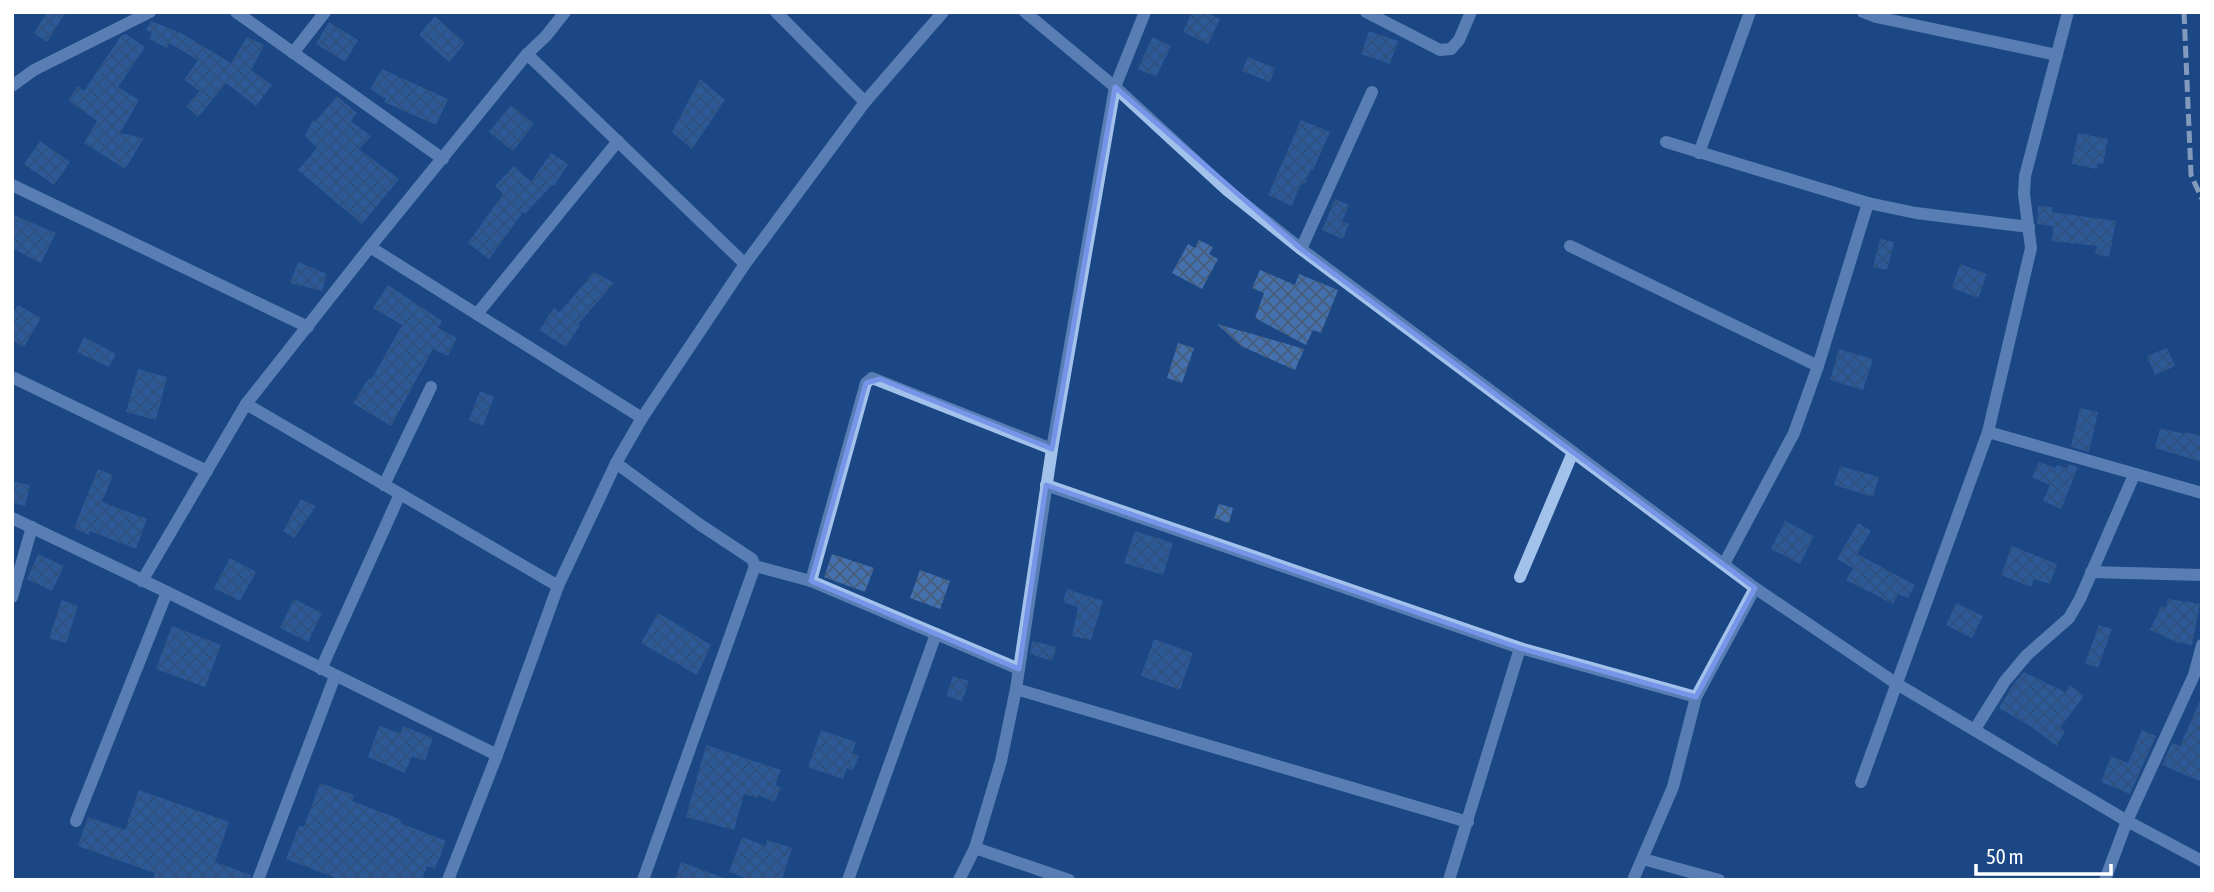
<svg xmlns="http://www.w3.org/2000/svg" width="2214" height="892" font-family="'Asap Condensed',sans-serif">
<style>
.building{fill:url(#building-cross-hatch)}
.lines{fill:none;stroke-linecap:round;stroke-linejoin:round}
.minor{stroke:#a2c2eb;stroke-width:12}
.rail{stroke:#fff;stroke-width:5;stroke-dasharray:12 5;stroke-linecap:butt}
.marked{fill:none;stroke:#7795e8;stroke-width:5;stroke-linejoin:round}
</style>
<defs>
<pattern id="building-cross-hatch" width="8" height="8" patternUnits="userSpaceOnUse" patternTransform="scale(1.75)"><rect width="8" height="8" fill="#4471ae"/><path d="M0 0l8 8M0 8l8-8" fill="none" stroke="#485d78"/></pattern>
</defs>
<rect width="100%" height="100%" fill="#1b4785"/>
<!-- building -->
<g class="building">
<polygon points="47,12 66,12 47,42 34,33"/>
<polygon points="1192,12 1205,12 1220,19 1208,44 1183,32"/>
<polygon points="435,16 465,43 449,62 419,35"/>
<polygon points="151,21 181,33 231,63 247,37 264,45 251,70 272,85 256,106 226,83 198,117 186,106 200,91 184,80 198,60 169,43 167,48 149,39 152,33 146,30"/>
<polygon points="329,22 358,40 345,62 316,44"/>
<polygon points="1369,31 1398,41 1390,64 1361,54"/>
<polygon points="126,34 145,47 118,87 139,100 120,133 144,138 125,169 84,143 97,121 68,100 78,86 84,91 121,36"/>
<polygon points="1152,37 1171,46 1156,77 1138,69"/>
<polygon points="1248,57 1275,68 1270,82 1242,71"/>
<polygon points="382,69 448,99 436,125 384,102 386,99 370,89"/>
<polygon points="700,79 725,100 692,149 672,132"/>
<polygon points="337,96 357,113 351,121 371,136 359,149 399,179 362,224 298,170 317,148 305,136 313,120 315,122"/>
<polygon points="511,105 534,124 513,151 489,132"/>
<polygon points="1301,120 1330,132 1313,170 1311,169 1305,183 1300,185 1292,206 1268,195"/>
<polygon points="2078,133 2108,139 2103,164 2098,163 2097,169 2072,164"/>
<polygon points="40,141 70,162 54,185 24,164"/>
<polygon points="551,153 568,164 554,186 552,185 525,214 523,212 489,259 468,243 503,194 495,186 514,166 531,182"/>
<polygon points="1335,199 1349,205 1342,221 1349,224 1343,239 1322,230"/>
<polygon points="2038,206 2052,207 2052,212 2116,221 2109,257 2095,254 2097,246 2052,241 2053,226 2037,224"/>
<polygon points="12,214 56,233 41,263 12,248"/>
<polygon points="1880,239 1894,242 1887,270 1873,267"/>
<polygon points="1199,240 1213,247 1209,254 1218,259 1202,289 1172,273 1188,244 1195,248"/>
<polygon points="298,262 327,274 322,291 290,283"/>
<polygon points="1960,264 1987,274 1978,298 1952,288"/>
<polygon points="1260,270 1295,285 1299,274 1338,290 1321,333 1313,330 1306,345 1255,318 1264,293 1252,288"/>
<polygon points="594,272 614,283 578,324 580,325 566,347 539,330 554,308 560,312"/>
<polygon points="388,285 442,321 438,328 457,338 448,356 433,349 391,426 353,403 369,378 371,380 402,325 373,308"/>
<polygon points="18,305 41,318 24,347 12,340 12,315"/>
<polygon points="1217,324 1249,333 1304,349 1295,370 1241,346"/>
<polygon points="84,337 116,354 109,367 77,352"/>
<polygon points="1178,343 1194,348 1182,383 1167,378"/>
<polygon points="2167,348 2175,366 2155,375 2147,356"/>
<polygon points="1839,349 1873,359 1863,390 1830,380"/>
<polygon points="138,369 167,377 156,420 126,412"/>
<polygon points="480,391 494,397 483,426 469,420"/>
<polygon points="2080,408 2098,412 2089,452 2071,447"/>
<polygon points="2160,428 2185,434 2185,432 2202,436 2202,462 2155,448"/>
<polygon points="2039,462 2056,468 2057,465 2067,468 2068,464 2078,467 2061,509 2043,501 2050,485 2032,477"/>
<polygon points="1840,466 1879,477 1873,497 1834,485"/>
<polygon points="98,469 113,475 102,502 147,519 136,549 90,531 89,535 74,528"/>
<polygon points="12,481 30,485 25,506 12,503"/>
<polygon points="301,499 316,506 294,538 283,531"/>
<polygon points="1219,504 1233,508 1229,523 1214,518"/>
<polygon points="1785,521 1814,536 1800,564 1771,549"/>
<polygon points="1858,523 1871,531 1857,554 1915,585 1908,598 1898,594 1893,604 1846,580 1853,568 1837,559"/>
<polygon points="1135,531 1173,543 1163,575 1124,563"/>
<polygon points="2012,546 2057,564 2050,584 2034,579 2031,587 2001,575"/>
<polygon points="38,554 64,566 52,591 27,579"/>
<polygon points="832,554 874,568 865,592 824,577"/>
<polygon points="230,558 256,572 240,601 214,588"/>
<polygon points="920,570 950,581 940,609 910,598"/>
<polygon points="1067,589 1103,601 1091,640 1072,636 1078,607 1063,602"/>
<polygon points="294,599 322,613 308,642 280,628"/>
<polygon points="2168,599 2200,604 2192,645 2177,642 2150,630 2161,606 2166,608"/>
<polygon points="62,600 78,606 66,643 49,638"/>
<polygon points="1956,603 1983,616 1972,638 1946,625"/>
<polygon points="658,613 711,645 697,675 641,643"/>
<polygon points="2099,625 2112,629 2098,668 2085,663"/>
<polygon points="172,626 221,645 205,687 156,669"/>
<polygon points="1154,639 1193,653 1180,690 1141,676"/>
<polygon points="1032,641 1057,647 1052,661 1030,654"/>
<polygon points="2024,672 2065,692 2070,685 2084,696 2060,728 2065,731 2057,746 2030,726 1999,708 2013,685"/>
<polygon points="953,676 969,681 962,701 946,696"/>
<polygon points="2202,696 2202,782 2162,765 2172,743 2180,746"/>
<polygon points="379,726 400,733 403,726 433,738 425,761 412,756 405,773 368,757"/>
<polygon points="821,730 856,742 852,753 859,756 853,770 847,768 843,779 808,767"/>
<polygon points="2142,730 2156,736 2130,794 2101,782 2111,756 2128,763"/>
<polygon points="706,745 781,770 775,785 781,788 774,802 759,795 758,798 744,794 734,830 686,817"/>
<polygon points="320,783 354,795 352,801 402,820 400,823 446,841 435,869 427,866 422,880 341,880 286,859 299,826 304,827"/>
<polygon points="139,790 229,822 215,862 251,875 249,880 153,880 155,873 78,846 88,817 125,830"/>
<polygon points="742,837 766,846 767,840 792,848 782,880 750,880 729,872"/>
<polygon points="681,862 724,878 724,880 675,880"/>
</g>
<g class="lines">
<!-- minor -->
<g class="minor">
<polyline points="236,12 443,159"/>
<polyline points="776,12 865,102"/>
<polyline points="1025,12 1115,87 1227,190 1301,249 1755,588 1897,684 2127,821 2202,861"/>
<polyline points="1366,12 1440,50 1451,49 1459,40 1471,12"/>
<polyline points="1863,12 1876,17 2057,55"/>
<polyline points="293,53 325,12"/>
<polyline points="527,54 745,264"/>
<polyline points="12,86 34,70 150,12"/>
<polyline points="1666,142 1868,203 1916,213 2029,227"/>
<polyline points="1699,153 1750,12"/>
<polyline points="12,185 308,327"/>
<polyline points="1570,246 1818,366"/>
<polyline points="370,247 642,418"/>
<polyline points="1301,249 1372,92"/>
<polyline points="477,314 618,141"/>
<polyline points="14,378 207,471"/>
<polyline points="246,404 558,586"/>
<polyline points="1988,432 2202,493"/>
<polyline points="616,463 699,524 752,559 755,566 643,880"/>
<polyline points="384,485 431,387"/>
<polyline points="1046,485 1520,648 1696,697"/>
<polyline points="12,518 167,592 497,755"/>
<polyline points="1724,564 1794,433 1818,366 1868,203"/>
<polyline points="755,566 811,581 866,383 872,378 1052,449"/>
<polyline points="2091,572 2202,575"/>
<polyline points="1520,577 1573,452"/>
<polyline points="142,581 246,404 370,247 527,54 546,36 565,12"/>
<polyline points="811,581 1019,669"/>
<polyline points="12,597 32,527"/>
<polyline points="321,669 400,494"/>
<polyline points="1016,689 1468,822"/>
<polyline points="1975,729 2005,681 2027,655 2069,618 2080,599 2134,475"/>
<polyline points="1861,782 1988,432 2031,248 2024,194 2025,176 2068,12"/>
<polyline points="76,821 167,592"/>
<polyline points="975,848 1069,880"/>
<polyline points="1643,859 1719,880"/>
<polyline points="258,880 335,676"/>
<polyline points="448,880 497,755 558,586 616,463 642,418 745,264 865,102 943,12"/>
<polyline points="848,880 936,634"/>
<polyline points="959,880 975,848 1001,761 1016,689 1052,449 1115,87 1145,12"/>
<polyline points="1449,880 1520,648"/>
<polyline points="1633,880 1673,787 1696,697 1755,588"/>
<polyline points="2105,880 2127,821 2194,675 2202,645"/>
</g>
<!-- rail -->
<polyline class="rail" points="2184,12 2191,175 2202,199"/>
</g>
<!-- marked area -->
<path d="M0 0H2214V892H0ZM 1115,87 L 1301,249 L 1755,588 L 1696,697 L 1520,648 L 1046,485 L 1019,669 L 811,581 L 866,383 L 880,379 L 1052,449 Z" fill="#1b4785" fill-opacity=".55" fill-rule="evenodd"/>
<path class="marked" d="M 1115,87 L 1301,249 L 1755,588 L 1696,697 L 1520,648 L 1046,485 L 1019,669 L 811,581 L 866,383 L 880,379 L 1052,449 Z"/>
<!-- border -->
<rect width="2214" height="892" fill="none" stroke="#ffffff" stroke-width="28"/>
<!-- scale -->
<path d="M1976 864v10h135v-10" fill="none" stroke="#ffffff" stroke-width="3.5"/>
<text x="1986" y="864" font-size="21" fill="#ffffff" stroke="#1b4785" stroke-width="5" paint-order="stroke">50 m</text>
</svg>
